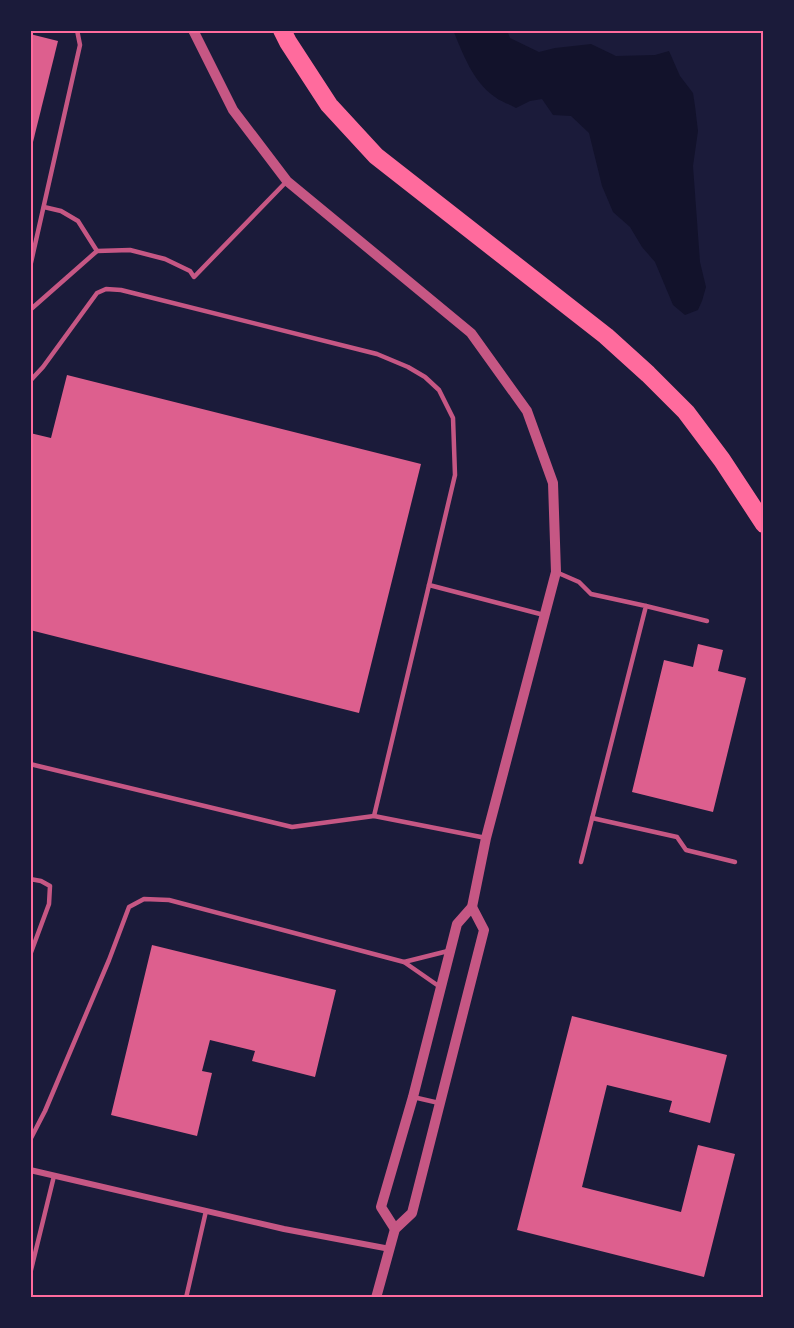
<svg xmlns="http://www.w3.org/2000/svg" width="794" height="1328" font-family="'Public Sans',sans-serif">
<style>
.water{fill:#12122b}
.building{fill:#dd5f8e}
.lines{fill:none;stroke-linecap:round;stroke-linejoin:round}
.service{stroke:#c65784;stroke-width:4.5}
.minor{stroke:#c65784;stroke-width:6}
.tertiary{stroke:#c65784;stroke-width:10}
.motorway{stroke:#ff6b9d;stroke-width:18}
.neatline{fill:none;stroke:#ff6b9d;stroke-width:2}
</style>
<rect width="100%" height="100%" fill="#1b1b3a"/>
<!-- water -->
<path class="water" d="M 453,30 L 507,30 L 510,38 L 539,52 L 555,48 L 591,44 L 616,56 L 655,55 L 669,51 L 680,76 L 693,93 L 695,106 L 698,131 L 693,166 L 700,262 L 706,287 L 702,301 L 698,310 L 685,315 L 673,305 L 655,262 L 642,247 L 630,227 L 613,212 L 602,186 L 589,133 L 571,116 L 553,115 L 542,99 L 530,101 L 516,108 C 510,104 501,102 495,97 C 473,82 463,54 453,30 Z"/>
<!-- building -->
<g class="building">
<polygon points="30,34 58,41 31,150 30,150"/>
<polygon points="67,375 421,464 359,713 30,630 30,433 51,438"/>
<polygon points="698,644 723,650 718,671 746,678 713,812 632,792 664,660 693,667"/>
<polygon points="152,945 336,990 315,1077 252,1061 255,1051 210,1040 202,1071 212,1073 197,1136 111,1115"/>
<polygon points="572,1016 727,1055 710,1123 669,1112 672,1101 607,1085 582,1187 681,1212 698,1145 735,1154 704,1277 517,1230"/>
</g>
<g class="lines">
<!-- service -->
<g class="service">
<polyline points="44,207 61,211 78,221 97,251"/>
<polyline points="30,267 80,45 77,30"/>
<polyline points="30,310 97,251 130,250 165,259 190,271 194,277 287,181"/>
<polyline points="30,381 43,367 97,293 106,289 121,290 377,354 408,367 425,377 439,390 453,418 455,475 429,585 544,615"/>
<polyline points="556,572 579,582 591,594 646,606 581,862"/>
<polyline points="646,606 707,621"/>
<polyline points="30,764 292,827 374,816 429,585"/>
<polyline points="374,816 486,838"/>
<polyline points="592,818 677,837 686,850 735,862"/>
<polyline points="30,879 41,881 50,886 49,904 30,955"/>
<polyline points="404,962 448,951"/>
<polyline points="413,1097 439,1103"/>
<polyline points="30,1140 45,1111 109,960 129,907 144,899 169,900 404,962 440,987"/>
<polyline points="30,1274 54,1176"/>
<polyline points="186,1298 206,1211"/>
</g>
<!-- minor -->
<polyline class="minor" points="30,1170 284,1229 390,1249"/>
<!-- tertiary -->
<g class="tertiary">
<polyline points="193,30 233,110 287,181 471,333 527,411 553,483 556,572 486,838 472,907 457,924 413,1097 381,1207 395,1229"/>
<polyline points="376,1298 395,1229 412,1213 484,930 472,907"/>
</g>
<!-- motorway -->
<polyline class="motorway" points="282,30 288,42 329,105 376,156 606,336 648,374 686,412 722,460 764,524"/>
</g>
<!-- border -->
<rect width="794" height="1328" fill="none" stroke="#1b1b3a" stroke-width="63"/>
<rect x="32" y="32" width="730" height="1264" class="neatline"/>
</svg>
